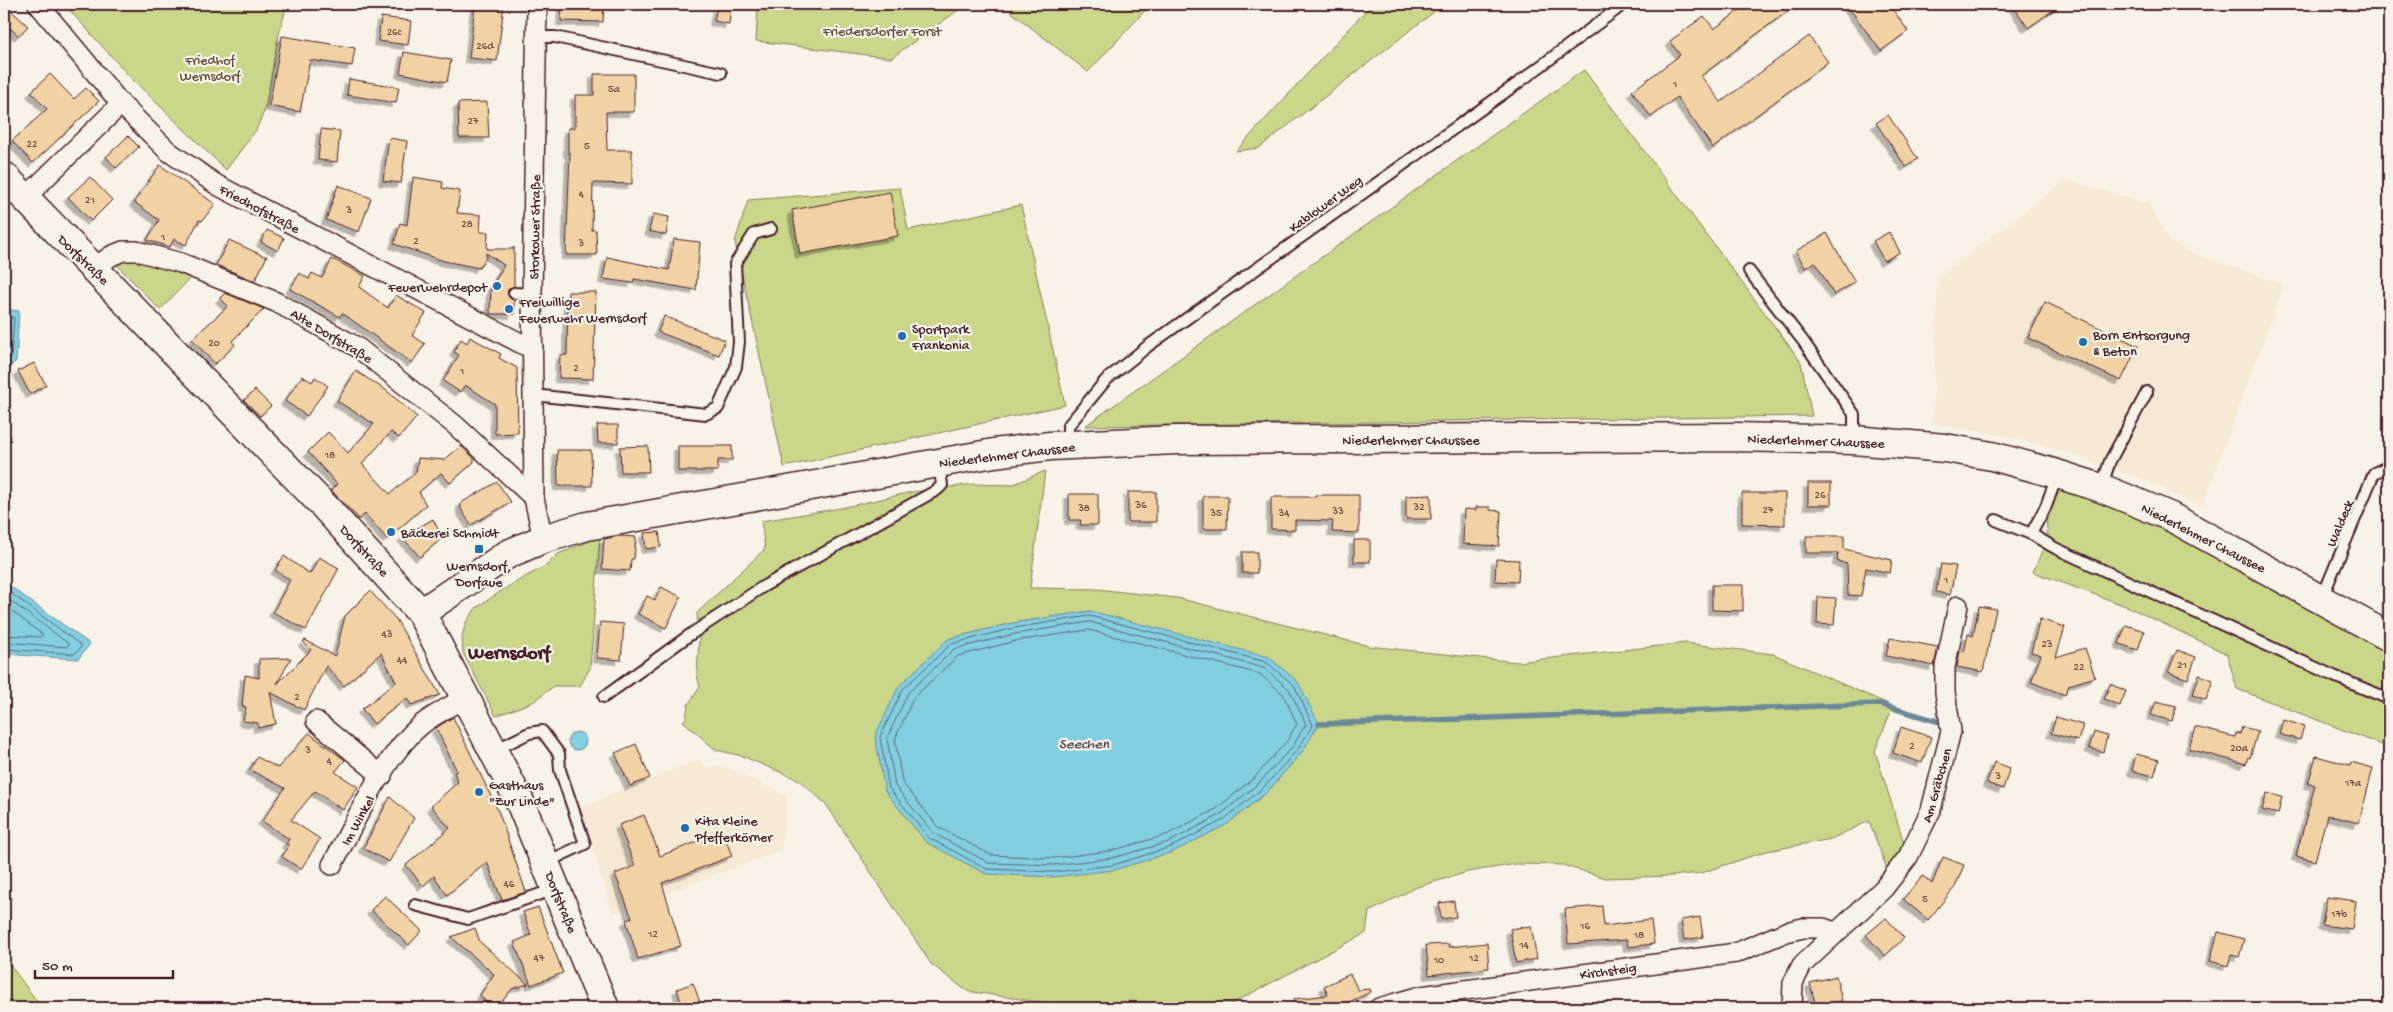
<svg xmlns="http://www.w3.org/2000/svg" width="2393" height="1012" font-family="'Gochi Hand',sans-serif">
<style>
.built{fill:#f5e9d4}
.green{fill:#cad78a;stroke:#8a7b5a;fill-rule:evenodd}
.water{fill:#82cfe1;stroke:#6c8998}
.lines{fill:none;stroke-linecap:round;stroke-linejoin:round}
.shore{stroke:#606574;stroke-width:1}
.stream{stroke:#6c8998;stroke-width:5.5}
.building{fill:#f1d2a4;stroke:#4a1f2b;filter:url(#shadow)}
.lane-casing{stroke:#4a1f2b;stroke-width:14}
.street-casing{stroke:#4a1f2b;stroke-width:22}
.secondary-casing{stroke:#4a1f2b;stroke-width:31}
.lane{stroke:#f7f3e8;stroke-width:10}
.street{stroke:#f7f3e8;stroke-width:19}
.secondary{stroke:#f7f3e8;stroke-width:28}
.poi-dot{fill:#1f6fb2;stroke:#f7f3e8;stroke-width:2}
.labels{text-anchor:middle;stroke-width:4.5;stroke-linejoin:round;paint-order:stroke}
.number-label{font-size:11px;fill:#744c49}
.park-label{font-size:14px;fill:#6a4d43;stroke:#f7f3e8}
.street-label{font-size:14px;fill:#4a1f2b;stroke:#f7f3e8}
.poi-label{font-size:14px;fill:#4a1f2b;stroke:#f7f3e8;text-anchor:start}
.water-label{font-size:15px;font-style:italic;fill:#5b5462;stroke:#f7f3e8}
.district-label{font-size:19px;font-weight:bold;fill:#4a1f2b;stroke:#f7f3e8}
</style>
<defs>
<filter id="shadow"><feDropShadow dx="-4.5" dy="4.5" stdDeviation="0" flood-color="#0004"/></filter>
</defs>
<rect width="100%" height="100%" fill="#f7f3e8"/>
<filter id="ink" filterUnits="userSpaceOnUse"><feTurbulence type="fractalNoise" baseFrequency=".02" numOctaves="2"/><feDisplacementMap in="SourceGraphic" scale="10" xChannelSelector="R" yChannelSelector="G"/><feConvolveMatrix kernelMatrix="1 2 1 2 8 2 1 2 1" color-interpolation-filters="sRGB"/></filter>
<g filter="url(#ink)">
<!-- built -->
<g class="built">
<polygon points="2066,180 2148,203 2169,241 2194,253 2284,285 2202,507 2147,481 2072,454 2019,439 1933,423 1938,277"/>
<polygon points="700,759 706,769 718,764 787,795 781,850 613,913 580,807"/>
</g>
<!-- green -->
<g class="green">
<polygon points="64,4 287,4 279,34 266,107 256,130 226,170 130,77"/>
<polygon points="758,4 967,4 891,58 756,41"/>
<polygon points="1001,4 1151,4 1088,72"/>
<polygon points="1372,4 1444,4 1259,148 1236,151"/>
<polygon points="1584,70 1801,362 1812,416 1085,426"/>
<polygon points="900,188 908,230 1021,205 1065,405 784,467 735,242 748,200"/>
<polygon points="123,257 195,273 160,310 116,264"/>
<path d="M 1045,471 L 1030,588 L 1096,589 L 1177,598 L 1369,646 L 1517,662 L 1685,643 L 1773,654 L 1893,706 L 1875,751 L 1904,843 L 1887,869 L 1869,821 L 1831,839 L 1767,851 L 1701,873 L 1672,876 L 1606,878 L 1563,865 L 1516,864 L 1468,872 L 1417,887 L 1369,912 L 1366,933 L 1229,1005 L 1217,1008 L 1066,1008 L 1059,1005 L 967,991 L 931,964 L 826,804 L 799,780 L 742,756 L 716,750 L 683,721 L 686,718 L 688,705 L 700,687 L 697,675 L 699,639 L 697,613 L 765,549 L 761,521 L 841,508 L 912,492 L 975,484 L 1012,485 ZM 1090,611 L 1302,752 L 1267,792 L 1226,825 L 948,639 L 1013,623 Z"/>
<polygon points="2064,490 2108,498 2389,646 2389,721 2382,745 2237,689 2227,654 2126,606 2033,572 2048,537 2046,519 2057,495"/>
<polygon points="600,537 590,668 580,686 554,686 533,702 496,716 463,653 462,636 466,622 476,608 509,586 547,565 558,554"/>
<polygon points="4,957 42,1008 4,1008"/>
</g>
<!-- water -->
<g class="water">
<polygon points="4,309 19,311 16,361 4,372"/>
<polygon points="4,582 90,644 78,659 4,654"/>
<polygon points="1090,611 1269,657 1298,682 1319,724 1302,752 1267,792 1226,825 1173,852 1114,870 1054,877 986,874 926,842 885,791 875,736 899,686 948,639 1013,623"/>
<circle cx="577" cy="741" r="9"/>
</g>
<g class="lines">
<!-- shore -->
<g class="shore">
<polyline points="4,314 14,318 11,358 4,365"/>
<polyline points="4,588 82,646 75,654 4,649"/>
<polyline points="4,596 69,644 67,647 4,642"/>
<polyline points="4,605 43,635 41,637 4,635"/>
<polygon points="1090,616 1266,662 1294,685 1313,725 1298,749 1263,788 1223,820 1171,847 1113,865 1054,872 987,869 929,838 889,788 880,737 903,689 951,644 1014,628"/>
<polygon points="1090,622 1264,668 1289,689 1306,724 1293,746 1259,783 1220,815 1169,842 1112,858 1054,865 989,863 933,833 895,786 887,738 908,693 954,649 1015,634"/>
<polygon points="1089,630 1260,674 1283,694 1297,724 1287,741 1254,778 1216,809 1166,835 1110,851 1054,858 991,855 938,827 902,782 895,739 914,697 958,656 1016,641"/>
</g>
<!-- stream -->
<polyline class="stream" points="1319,724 1879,704 1940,722"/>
</g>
<!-- building -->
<g class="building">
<polygon points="4,4 28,26 19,36 4,23"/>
<polygon points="475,4 504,4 497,61 469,58"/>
<polygon points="562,4 604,4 603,22 561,21"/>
<polygon points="1748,4 1797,4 1701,76 1721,102 1809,36 1828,62 1713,148 1677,97 1651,117 1632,91 1680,55 1670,41 1704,16 1714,29"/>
<polygon points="1846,4 1889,4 1908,31 1881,51"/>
<polygon points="2012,4 2062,4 2028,28"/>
<polygon points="717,7 731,9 729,24 714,21"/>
<polygon points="381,17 411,21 408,45 378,41"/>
<polygon points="282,36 355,48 352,66 310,60 300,112 269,106"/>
<polygon points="404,52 451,60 447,82 400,73"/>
<polygon points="50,74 74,99 86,88 99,101 33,163 12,141 47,109 31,92"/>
<polygon points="594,74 634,74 634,112 606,112 607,150 632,150 632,184 593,183 592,230 596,230 597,255 566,255 570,153 568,153 568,128 575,128 575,95 594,95"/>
<polygon points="349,79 399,87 396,103 347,95"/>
<polygon points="487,102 489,138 459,138 458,103"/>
<polygon points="1888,115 1918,159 1906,167 1876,123"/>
<polygon points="321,129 340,131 337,162 318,160"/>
<polygon points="128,136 139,147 116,168 106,157"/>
<polygon points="389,138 407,141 401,183 383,181"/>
<polygon points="160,165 215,204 202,221 199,220 186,245 174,239 170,247 147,240 159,220 134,202"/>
<polygon points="90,177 112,200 91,221 68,197"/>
<polygon points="413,177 443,182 442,188 460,191 457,213 481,215 480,232 488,232 487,249 513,249 514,247 514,286 509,289 507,293 510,298 514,300 514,314 490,314 491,288 504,265 486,253 486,258 479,268 444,261 394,244 400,223 407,225"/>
<polygon points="338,185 371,198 359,232 326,220"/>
<polygon points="890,192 898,236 800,254 792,210"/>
<polygon points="653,214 669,217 666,235 649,231"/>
<polygon points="267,230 284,238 278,251 261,242"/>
<polygon points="1889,232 1900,252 1884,261 1873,241"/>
<polygon points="1827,233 1855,282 1834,295 1815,262 1805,268 1796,251"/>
<polygon points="674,239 700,242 696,290 634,279 633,283 603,279 607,257 669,270"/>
<polygon points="229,240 264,256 267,256 255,281 216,265"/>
<polygon points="332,259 365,276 359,287 388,308 396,295 426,313 412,335 425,344 412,363 342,313 340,317 290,289 300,273 309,279 312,273 322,278"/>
<polygon points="568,292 596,292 593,379 559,378 560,355 567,355"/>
<polygon points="225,293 264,309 232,341 235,345 215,364 192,339 228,306 220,298"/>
<polygon points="2045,302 2138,346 2121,381 2028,338"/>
<polygon points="664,316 725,340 719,355 658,332"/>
<polygon points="470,337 501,354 499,358 517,368 518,433 495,434 495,404 465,385 460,392 443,381 459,355 454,352 461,339 467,343"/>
<polygon points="34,363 46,385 30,394 18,371"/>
<polygon points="356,371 387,391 417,417 399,438 391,432 362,464 390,494 416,472 418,458 444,460 461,446 474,458 474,462 450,483 441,473 419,492 426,505 387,539 365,514 359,519 331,490 337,484 308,452 328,432 348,453 374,424 337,401"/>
<polygon points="302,376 312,382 315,377 328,386 307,416 285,401"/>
<polygon points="255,390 271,406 260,416 244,400"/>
<polygon points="597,425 618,425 618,443 598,443"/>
<polygon points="648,446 649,472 621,472 620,447"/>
<polygon points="678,446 732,446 732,460 718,460 718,471 678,471"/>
<polygon points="557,450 591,450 592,486 558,486"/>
<polygon points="497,482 511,502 471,525 461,509 461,503"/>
<rect x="1808" y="483" width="23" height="22"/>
<rect x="1128" y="492" width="28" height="30"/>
<polygon points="1742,493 1785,493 1785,525 1742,524"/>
<polygon points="1069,494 1098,494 1098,525 1080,525 1081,520 1069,520"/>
<polygon points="1315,495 1359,495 1359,533 1332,532 1333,521 1295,520 1295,530 1271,529 1271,497 1315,497"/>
<polygon points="1431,495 1431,519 1406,519 1406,496"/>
<polygon points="1203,496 1228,496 1227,529 1203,529"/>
<polygon points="1476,507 1490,507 1490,510 1501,511 1499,546 1463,544 1464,509 1476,510"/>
<polygon points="433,519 442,538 420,557 402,537"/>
<polygon points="659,532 661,547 646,549 644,533"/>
<polygon points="619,536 636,537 634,559 631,559 630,571 602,569 604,539"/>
<polygon points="1806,536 1844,536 1844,549 1892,560 1890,573 1866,568 1861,596 1848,595 1847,564 1837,561 1838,553 1806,553"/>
<rect x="1354" y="540" width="16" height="22"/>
<rect x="1242" y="552" width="15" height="21"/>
<polygon points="284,556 310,574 319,557 339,568 306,630 273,612 290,580 275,570"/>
<polygon points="1496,559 1519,560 1518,582 1495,581"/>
<polygon points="1941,564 1956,566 1950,595 1936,592"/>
<polygon points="1712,585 1743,585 1743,611 1712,610"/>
<polygon points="661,587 681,597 666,628 638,614 647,596 655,600"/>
<polygon points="370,591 396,619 440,695 411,705 407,698 374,724 362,709 396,682 381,653 344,686 326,666 304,710 270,692 276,724 258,728 258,723 243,721 246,707 242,706 245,675 259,678 259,659 291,658 277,684 311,650 303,642 305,640 335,656 345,616"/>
<polygon points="1818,597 1836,598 1834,625 1817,624"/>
<polygon points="1979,606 1996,609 1983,672 1957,667 1960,651 1964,652 1968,634 1973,636"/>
<polygon points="2040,619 2065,627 2056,657 2085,648 2095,677 2069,685 2065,695 2031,682 2041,655 2031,652"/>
<polygon points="600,622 624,624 621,660 597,658"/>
<polygon points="2126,625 2144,631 2138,650 2119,644"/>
<polygon points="1890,638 1938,647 1934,666 1886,656"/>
<polygon points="2177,650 2196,657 2188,679 2168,672"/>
<polygon points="2199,675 2213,680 2206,700 2193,695"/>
<polygon points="2110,684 2126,691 2120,706 2104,699"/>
<polygon points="2156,701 2176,706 2172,721 2151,715"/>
<polygon points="453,717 499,813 526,892 502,900 487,862 447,895 434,876 423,886 406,865 450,828 431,806 458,782 454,772 457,771 436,728"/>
<polygon points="2056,717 2083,725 2078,741 2051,733"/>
<polygon points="2283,720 2304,726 2300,740 2279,734"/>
<polygon points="1901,727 1931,737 1922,763 1893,753"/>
<polygon points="2195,727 2235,737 2236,733 2240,734 2242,727 2258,731 2250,758 2248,757 2246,764 2189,749"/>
<polygon points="2094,732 2107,736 2103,752 2089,748"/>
<polygon points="309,733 345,760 335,772 358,787 343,810 315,791 291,820 320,839 301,869 282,857 289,845 286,844 289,839 262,821 285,788 250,770 257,757 278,768"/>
<polygon points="636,744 650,778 630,786 615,753"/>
<polygon points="2136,754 2159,760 2154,776 2132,771"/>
<polygon points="2316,756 2350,765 2351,762 2373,768 2359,823 2327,815 2315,861 2296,856 2315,785 2308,784"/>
<polygon points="1994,762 2010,768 2003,789 1987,783"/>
<polygon points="2267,793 2282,797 2278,814 2262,810"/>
<polygon points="390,797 414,818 389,862 363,848"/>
<polygon points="644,815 660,856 723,832 732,856 662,883 681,946 638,959 626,920 632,918 615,874 635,866 619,825"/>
<polygon points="1943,857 1964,865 1955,887 1928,920 1903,899 1923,876 1932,884"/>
<polygon points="385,896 422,931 409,945 371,910"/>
<polygon points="2327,897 2356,901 2352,929 2322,925"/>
<polygon points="1454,901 1456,917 1441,919 1439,903"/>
<polygon points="1602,906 1604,926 1651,920 1654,944 1628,947 1627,940 1568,944 1565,909"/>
<polygon points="538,907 563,973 531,985 514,942 531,935 523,912"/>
<polygon points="1700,917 1703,937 1684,940 1681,920"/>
<polygon points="1886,918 1904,938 1885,956 1866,935"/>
<polygon points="1531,926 1537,959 1516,963 1510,929"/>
<polygon points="475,928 480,942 528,984 512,989 497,1008 491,1008 480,995 494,974 451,937"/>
<polygon points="2218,932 2244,939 2239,957 2231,955 2228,966 2210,961"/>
<polygon points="1487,943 1489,968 1429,975 1426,945 1449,944 1449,947"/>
<polygon points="1350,974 1358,990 1370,989 1371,992 1336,1008 1295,1008 1294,999 1328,995 1324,986"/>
<polygon points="1836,976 1842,1001 1816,1007 1810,983"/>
<polygon points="693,983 702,1008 683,1008 677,989"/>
</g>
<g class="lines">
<defs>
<g id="lane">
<polyline points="537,37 555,37 721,73"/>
<polyline points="1749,271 1803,341 1854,414 1854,439"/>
<polyline points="514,293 532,294"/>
<polyline points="534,395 706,414 718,408 736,367 739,342 735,264 754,234 771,229"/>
<polyline points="1068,445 1068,426 1106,380 1148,346 1518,83 1624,4"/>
<polyline points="2101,488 2110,461 2147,392"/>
<polyline points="1996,520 2031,534 2055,548 2336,677 2389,699"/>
<polyline points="2031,534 2046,506 2057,476"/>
<polyline points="2322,598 2374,473 2389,466"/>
<polyline points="604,697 691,634 764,586 937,490 942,485 939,463"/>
<polyline points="495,750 529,733 542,731 559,754 560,770 585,844 547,862"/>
<polyline points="415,905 468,919 555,889"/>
</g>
<g id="street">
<polyline points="38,4 121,104 168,151 217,185 524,345 533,346"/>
<polyline points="537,4 532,294 534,498 543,539"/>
<polyline points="25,198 121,104"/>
<polyline points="94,268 111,256 123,251 137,251 181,263 276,302 357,347 455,425 534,498"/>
<polyline points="316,721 382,776"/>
<path d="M 332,865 C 356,821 383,757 421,725 C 435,714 451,706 466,697"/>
<polyline points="1379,1008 1421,996 1736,953 1786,932 1803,928 1823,928 1835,932"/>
<polyline points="1792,1008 1793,983 1802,965 1884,888 1908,857 1931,810 1951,731 1945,692 1945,667 1958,606"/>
</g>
<g id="secondary">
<polyline points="4,176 326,508 421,613 520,802 605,1008"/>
<polyline points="421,613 508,554 543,539 587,526 994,453 1050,446 1176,440 1737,437 1854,440 1945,448 1992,456 2057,474 2101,488 2138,503 2171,517 2389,637"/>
</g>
</defs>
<!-- lane casing -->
<use href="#lane" class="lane-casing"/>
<!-- street casing -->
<use href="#street" class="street-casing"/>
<!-- secondary casing -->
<use href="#secondary" class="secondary-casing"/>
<!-- lane -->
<use href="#lane" class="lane"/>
<!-- street -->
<use href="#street" class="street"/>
<!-- secondary -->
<use href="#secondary" class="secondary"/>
</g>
</g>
<!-- markers -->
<g class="poi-dot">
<circle cx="497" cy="286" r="5"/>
<circle cx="509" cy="309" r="5"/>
<circle cx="902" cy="336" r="5"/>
<circle cx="2083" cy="342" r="5"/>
<circle cx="391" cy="532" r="5"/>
<rect x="474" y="544" width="10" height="10" rx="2.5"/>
<circle cx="479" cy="792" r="5"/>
<circle cx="685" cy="828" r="5"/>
</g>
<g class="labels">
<!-- number labels -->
<g class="number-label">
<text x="394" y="35">26c</text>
<text x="485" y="49">26d</text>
<text x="1675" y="87">1</text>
<text x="614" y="92">5a</text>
<text x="473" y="124">27</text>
<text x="32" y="147">22</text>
<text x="587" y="149">5</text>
<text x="581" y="197">4</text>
<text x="90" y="203">21</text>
<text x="349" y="213">3</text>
<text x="467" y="227">28</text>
<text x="163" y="240">1</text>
<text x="416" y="244">2</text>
<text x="581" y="246">3</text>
<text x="214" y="346">20</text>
<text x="576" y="371">2</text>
<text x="462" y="374">1</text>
<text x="330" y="458">18</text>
<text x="1820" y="498">26</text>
<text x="1141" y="508">36</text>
<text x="1419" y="510">32</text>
<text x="1084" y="511">38</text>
<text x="1768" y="513">27</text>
<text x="1338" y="514">33</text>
<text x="1216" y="516">35</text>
<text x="1284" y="516">34</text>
<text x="1946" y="583">1</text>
<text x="387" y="637">43</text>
<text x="2047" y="647">23</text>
<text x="402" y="663">44</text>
<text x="2182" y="668">21</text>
<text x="2079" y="670">22</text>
<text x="297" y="700">2</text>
<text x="1912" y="749">2</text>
<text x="2239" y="751">20a</text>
<text x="308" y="753">3</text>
<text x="329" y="764">4</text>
<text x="1998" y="779">3</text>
<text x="2353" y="786">17a</text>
<text x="509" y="887">46</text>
<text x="1925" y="902">5</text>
<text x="2339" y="917">17b</text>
<text x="1585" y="929">16</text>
<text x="653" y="937">12</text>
<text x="1639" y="938">18</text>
<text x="1524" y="948">14</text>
<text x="539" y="961">47</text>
<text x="1474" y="961">12</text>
<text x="1439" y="963">10</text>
</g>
<!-- park labels -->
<g class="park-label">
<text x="882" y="35">Friedersdorfer Forst</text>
<text x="210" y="64">Friedhof<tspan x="210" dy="16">Wernsdorf</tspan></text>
</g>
<!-- street labels -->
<g class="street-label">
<text transform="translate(1325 203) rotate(-36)" y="5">Kablower Weg</text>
<text transform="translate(260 208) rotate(28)" y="5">Friedhofstraße</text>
<text transform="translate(534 227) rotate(-89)" y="5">Storkower Straße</text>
<text transform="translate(84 259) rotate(44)" y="5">Dorfstraße</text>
<text transform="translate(332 335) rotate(31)" y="5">Alte Dorfstraße</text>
<text x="1411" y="444">Niederlehmer Chaussee</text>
<text transform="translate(1816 440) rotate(2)" y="5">Niederlehmer Chaussee</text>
<text transform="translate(1007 454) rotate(-7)" y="5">Niederlehmer Chaussee</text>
<text transform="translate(2339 523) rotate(-67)" y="5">Waldeck</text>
<text transform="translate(2204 537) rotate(27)" y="5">Niederlehmer Chaussee</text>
<text transform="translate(365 550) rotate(47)" y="5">Dorfstraße</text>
<text transform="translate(1936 785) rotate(-74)" y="5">Am Gräbchen</text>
<text transform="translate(357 820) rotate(-61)" y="5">Im Winkel</text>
<text transform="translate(562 902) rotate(68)" y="5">Dorfstraße</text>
<text transform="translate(1608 970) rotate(-8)" y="5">Kirchsteig</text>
</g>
<!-- poi labels -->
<g class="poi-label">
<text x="487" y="291" text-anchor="end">Feuerwehrdepot</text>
<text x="519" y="306">Freiwillige<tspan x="519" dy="16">Feuerwehr Wernsdorf</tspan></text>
<text x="912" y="333">Sportpark<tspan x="912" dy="16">Frankonia</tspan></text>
<text x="2093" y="339">Born Entsorgung<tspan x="2093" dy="16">&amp; Beton</tspan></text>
<text x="401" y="537">Bäckerei Schmidt</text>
<text x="479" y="570" text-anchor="middle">Wernsdorf,<tspan x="479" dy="16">Dorfaue</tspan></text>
<text x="489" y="789">Gasthaus<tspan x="489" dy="16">"Zur Linde"</tspan></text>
<text x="695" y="825">Kita Kleine<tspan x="695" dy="16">Pfefferkörner</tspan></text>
</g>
<!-- water labels -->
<g class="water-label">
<text x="1084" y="748">Seechen</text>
</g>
<!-- district labels -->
<g class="district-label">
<text x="509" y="658">Wernsdorf</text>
</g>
</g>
<!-- margin -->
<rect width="2393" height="1012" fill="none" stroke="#f7f3e8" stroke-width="20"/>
<rect x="10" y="10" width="2373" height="992" fill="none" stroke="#4a1f2b" stroke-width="2" filter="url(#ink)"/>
<!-- scale -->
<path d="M35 970v8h138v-8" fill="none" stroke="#4a1f2b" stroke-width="2.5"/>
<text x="42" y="970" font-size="15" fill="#4a1f2b" stroke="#f7f3e8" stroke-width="4" paint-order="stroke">50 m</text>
</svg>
